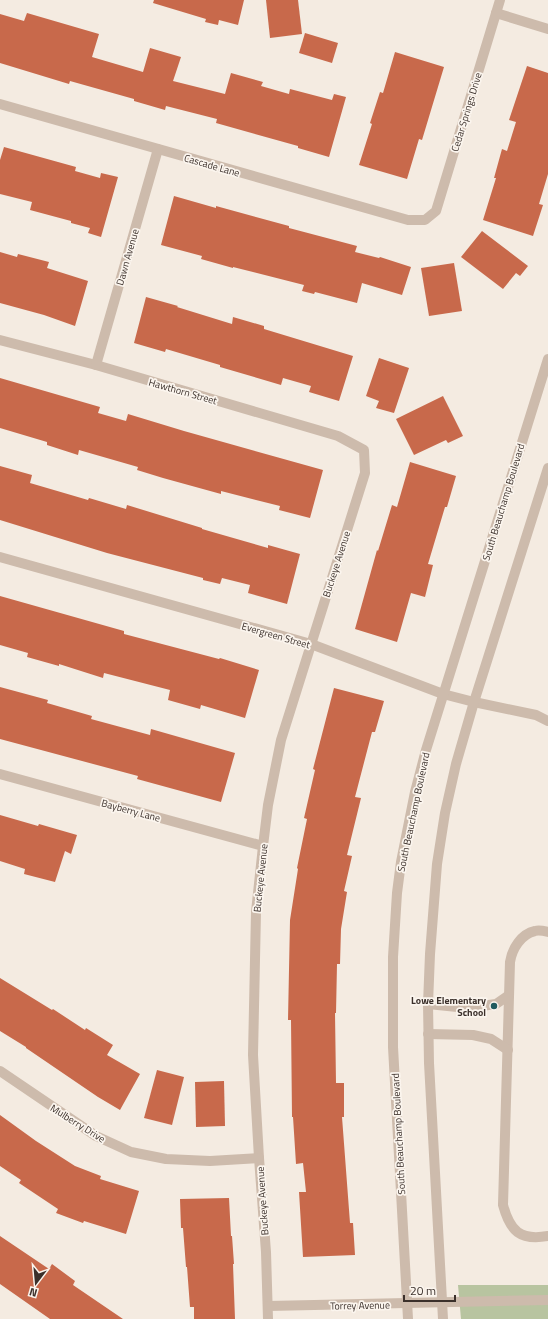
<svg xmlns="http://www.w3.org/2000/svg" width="548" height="1319" font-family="'Titillium Web',sans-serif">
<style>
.green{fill:#b8c4a0}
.building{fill:#c8694b}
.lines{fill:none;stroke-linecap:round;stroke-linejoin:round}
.minor{stroke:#cdbbac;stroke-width:10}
.poi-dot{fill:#1f5a5e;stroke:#fbf5ee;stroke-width:1.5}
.labels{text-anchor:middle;stroke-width:3.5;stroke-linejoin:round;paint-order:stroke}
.street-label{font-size:10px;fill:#3b302b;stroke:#fbf5ee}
.poi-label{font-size:10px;font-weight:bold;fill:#3b302b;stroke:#fbf5ee;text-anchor:end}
</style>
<rect width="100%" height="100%" fill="#f4ebe1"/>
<!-- green -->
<polygon class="green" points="458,1285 548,1285 548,1319 461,1319"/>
<!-- building -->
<g class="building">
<polygon points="154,0 244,0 238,25 219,20 218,25 205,22 206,19 153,3"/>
<polygon points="266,0 298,0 302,34 270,38"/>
<polygon points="27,13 99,34 92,57 143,72 150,48 181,57 173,81 225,94 231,73 263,82 261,86 289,94 290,89 332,100 334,94 346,97 329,157 298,148 298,146 216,123 217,119 166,106 165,110 134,101 134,99 70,81 69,84 0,63 0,14 24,21"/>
<polygon points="305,33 338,43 332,63 299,53"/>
<polygon points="395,52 444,67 422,140 419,139 407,179 359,165 372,124 370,123 380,92 383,93"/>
<polygon points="527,66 548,73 548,174 539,204 543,205 533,236 483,220 496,178 494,178 502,149 507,151 516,122 509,120"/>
<polygon points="4,147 76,167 75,171 100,178 101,173 118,177 101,237 88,233 90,228 71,223 71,221 30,210 32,202 0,194 0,160"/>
<polygon points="174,196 216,208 216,206 289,226 289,228 357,246 355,252 379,258 380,257 411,267 402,295 362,283 357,303 315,292 314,294 302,291 304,285 233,267 233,268 201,259 202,256 161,245"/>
<polygon points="482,231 528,266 520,276 516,273 503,289 461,257"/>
<polygon points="0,252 17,257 18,254 49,262 47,268 88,281 75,326 44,315 0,303"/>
<polygon points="454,263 462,311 429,316 421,268"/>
<polygon points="146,297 178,306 177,307 232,324 233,317 264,326 264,329 353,356 339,401 309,392 311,386 283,378 281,385 220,367 220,365 166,349 165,352 134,343"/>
<polygon points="379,358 409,368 394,413 376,408 379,401 366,396"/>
<polygon points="0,378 100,407 98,413 126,421 128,414 184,431 323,470 310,518 279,510 280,506 221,491 221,494 163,478 137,470 138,467 79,450 78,455 47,445 47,442 0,428"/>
<polygon points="443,396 463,436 448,443 446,440 414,455 396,419"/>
<polygon points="410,462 456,476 447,507 445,507 428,564 433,565 425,597 411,593 397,642 355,629 377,550 378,551 392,505 397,507"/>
<polygon points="0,466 32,475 30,483 88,500 89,498 126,509 127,505 202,528 202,529 268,548 268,545 300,554 287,604 248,593 250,585 222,578 220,584 203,580 203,578 107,553 0,520"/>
<polygon points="0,596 124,631 124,634 219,659 220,658 259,670 245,718 201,705 200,709 168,700 170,690 104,673 103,678 59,664 59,666 27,657 28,653 0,645"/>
<polygon points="0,687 48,700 47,703 92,716 91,719 150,735 151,729 235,753 221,802 137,779 138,776 0,739"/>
<polygon points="334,688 384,701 375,732 372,732 355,797 361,798 347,855 352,856 344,891 347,892 341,929 340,964 337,964 336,1013 335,1013 336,1083 344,1083 344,1117 342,1117 350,1223 353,1223 355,1255 303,1257 299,1192 306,1192 303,1163 296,1164 293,1117 292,1117 291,1020 288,1020 290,920 298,869 297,868 307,819 304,818 315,770 313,769"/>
<polygon points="0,815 38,826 39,824 77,835 71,854 65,851 55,882 24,874 25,869 0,861"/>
<polygon points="0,978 52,1010 53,1009 85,1030 86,1028 113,1045 107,1055 140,1074 120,1110 98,1097 26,1048 26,1047 0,1031"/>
<polygon points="157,1070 184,1077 172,1125 144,1118"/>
<polygon points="224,1081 225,1126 196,1127 195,1082"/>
<polygon points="0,1115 36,1141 75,1166 101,1176 100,1179 139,1191 126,1234 84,1221 83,1223 56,1213 58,1209 19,1183 21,1180 0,1166"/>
<polygon points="229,1198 231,1236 232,1236 234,1264 233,1264 235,1319 194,1319 194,1307 190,1307 187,1267 186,1267 183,1228 181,1228 180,1199"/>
<polygon points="0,1236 49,1269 52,1264 75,1281 73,1285 123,1319 50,1319 0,1284"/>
</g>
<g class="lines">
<!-- minor -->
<g class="minor">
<polyline points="496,13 548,29"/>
<polyline points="0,104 408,220 425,220 436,211 500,0"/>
<polyline points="0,340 96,365 338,436 364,450 365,473 281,740 268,805 263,846 256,912 253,1055 259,1158 266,1252 268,1319"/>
<polyline points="96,365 158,149"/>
<polyline points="0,557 311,644 443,694 474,702 536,715 548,721"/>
<polyline points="0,774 263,846"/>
<path d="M 548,932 C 544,931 539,930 535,931 C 521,934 512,949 510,962 L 503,1205 C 510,1231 520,1241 548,1236"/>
<polyline points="428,1004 467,1008 496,1004 509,995"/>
<polyline points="428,1034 473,1035 491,1039 508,1050"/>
<polyline points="0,1071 96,1136 131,1152 166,1159 210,1161 259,1158"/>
<polyline points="268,1306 548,1300"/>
<polyline points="408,1319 393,1047 393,957 397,893 401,862 415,792 426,750 548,359"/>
<polyline points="443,1319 429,1063 428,1004 430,954 437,864 445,813 456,764 474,702 548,468"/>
</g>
</g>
<!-- markers -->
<circle class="poi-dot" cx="494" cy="1006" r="4"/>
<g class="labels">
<!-- street labels -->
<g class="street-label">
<text transform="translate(466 112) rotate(-73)" y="4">Cedar Springs Drive</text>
<text transform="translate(212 165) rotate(16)" y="4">Cascade Lane</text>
<text transform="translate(127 257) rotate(-74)" y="4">Dawn Avenue</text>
<text transform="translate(183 391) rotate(16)" y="4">Hawthorn Street</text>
<text transform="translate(503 502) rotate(-73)" y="4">South Beauchamp Boulevard</text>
<text transform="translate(336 564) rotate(-72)" y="4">Buckeye Avenue</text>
<text transform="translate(276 635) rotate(16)" y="4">Evergreen Street</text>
<text transform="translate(131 810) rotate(15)" y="4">Bayberry Lane</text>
<text transform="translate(413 812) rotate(-78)" y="4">South Beauchamp Boulevard</text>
<text transform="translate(260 878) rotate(-84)" y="4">Buckeye Avenue</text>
<text transform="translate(78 1123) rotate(32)" y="4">Mulberry Drive</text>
<text transform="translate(398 1134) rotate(-93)" y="4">South Beauchamp Boulevard</text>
<text transform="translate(262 1201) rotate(-94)" y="4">Buckeye Avenue</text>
<text transform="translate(360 1305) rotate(-1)" y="4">Torrey Avenue</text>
</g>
<!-- poi labels -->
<g class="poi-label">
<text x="486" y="1004">Lowe Elementary<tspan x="486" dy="12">School</tspan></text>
</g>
</g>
<!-- north arrow -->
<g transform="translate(36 1283) rotate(196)" stroke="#fbf5ee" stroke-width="3" paint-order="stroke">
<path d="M0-3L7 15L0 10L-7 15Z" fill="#3b302b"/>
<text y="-6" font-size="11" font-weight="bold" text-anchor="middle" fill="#3b302b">N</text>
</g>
<!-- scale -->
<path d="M404 1295v6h51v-6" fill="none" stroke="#3b302b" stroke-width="2"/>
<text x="410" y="1295" font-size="12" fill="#3b302b" stroke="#fbf5ee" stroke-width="3" paint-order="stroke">20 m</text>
</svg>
